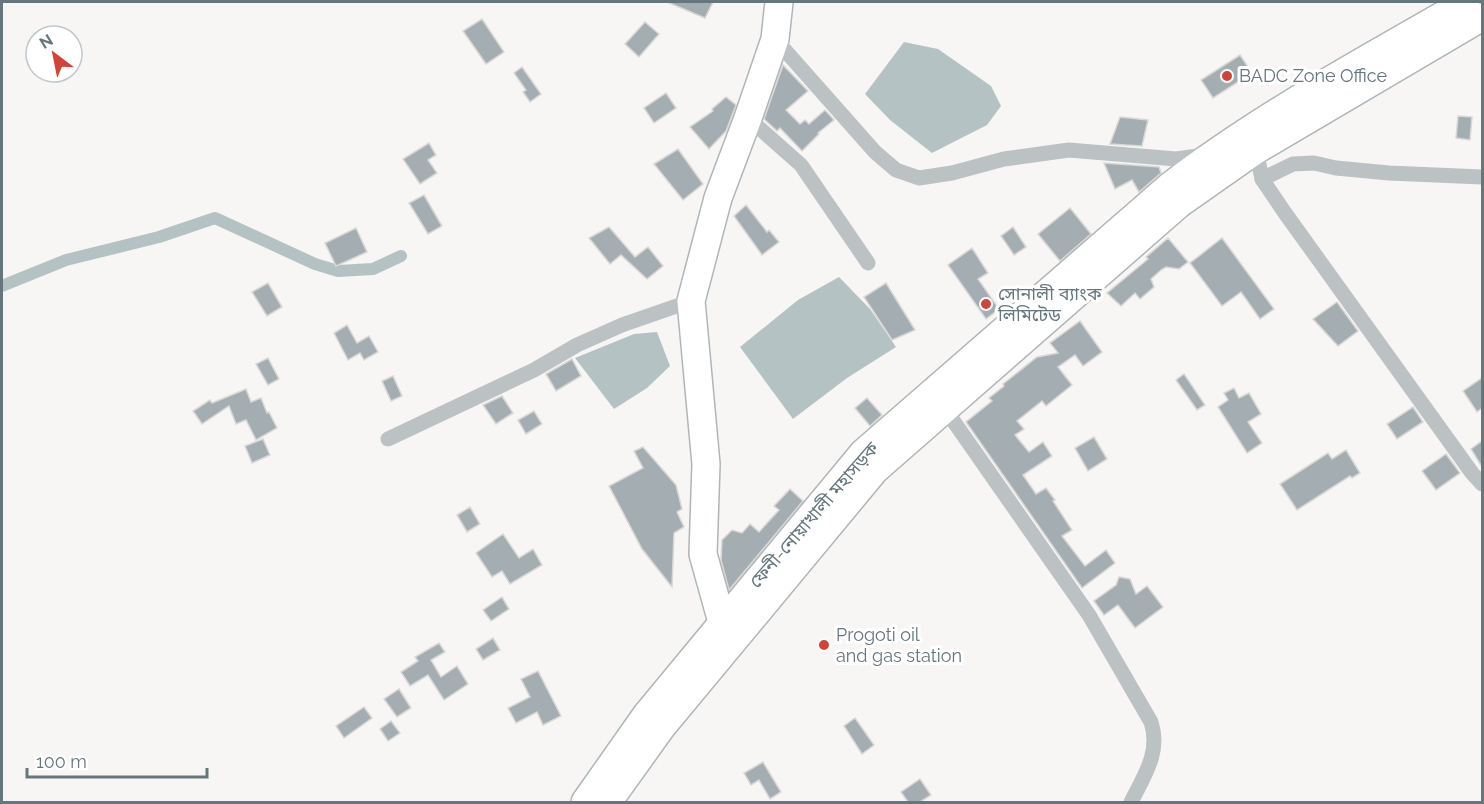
<svg xmlns="http://www.w3.org/2000/svg" width="1484" height="804" font-family="Raleway,'Noto Sans Bengali',sans-serif">
<style>
.water{fill:#b5c2c4}
.lines{fill:none;stroke-linecap:round;stroke-linejoin:round}
.canal{stroke:#b5c2c4;stroke-width:12}
.building{fill:#a4adb1;stroke:#d8d8d7;stroke-width:1.5}
.highway-casing{stroke:#b0b5b7;stroke-width:30}
.street{stroke:#bcc2c4;stroke-width:15}
.highway{stroke:#fff;stroke-width:27}
.poi-dot{fill:#d24439;stroke:#fff;stroke-width:2}
.labels{text-anchor:middle;stroke-width:6;stroke-linejoin:round;paint-order:stroke}
.poi-label{font-size:18px;fill:#65767c;stroke:#fff;text-anchor:start}
.street-label{font-size:18px;fill:#65767c;stroke:#fff}
</style>
<rect width="100%" height="100%" fill="#f7f6f4"/>
<!-- water -->
<g class="water">
<polygon points="904,42 938,49 991,86 1001,106 987,125 932,153 890,120 865,94"/>
<polygon points="839,277 870,309 896,347 847,378 793,419 740,347 798,300"/>
<polygon points="657,332 670,366 647,388 614,409 575,358 634,334"/>
</g>
<g class="lines">
<!-- canal -->
<polyline class="canal" points="2,286 66,260 159,237 215,218 315,264 338,271 373,269 401,256"/>
</g>
<!-- building -->
<g class="building">
<polygon points="667,2 713,2 705,18"/>
<polygon points="482,19 504,52 486,64 463,31"/>
<polygon points="645,22 659,34 639,57 625,44"/>
<polygon points="1240,55 1252,73 1213,98 1201,80"/>
<polygon points="783,65 808,91 786,110 800,124 805,120 809,124 825,110 834,120 818,133 819,134 802,151 780,128 777,131 764,119"/>
<polygon points="522,67 541,94 530,102 523,92 526,90 514,73"/>
<polygon points="666,93 676,108 654,123 644,108"/>
<polygon points="726,97 736,105 726,131 709,149 690,127 713,111 712,109"/>
<polygon points="1458,116 1472,117 1470,140 1456,138"/>
<polygon points="1120,117 1148,120 1142,146 1110,144"/>
<polygon points="429,143 436,155 428,160 437,173 420,184 403,159"/>
<polygon points="678,149 703,184 683,200 654,164"/>
<polygon points="1104,163 1159,167 1161,173 1139,192 1132,180 1115,189"/>
<polygon points="424,195 442,226 428,234 409,203"/>
<polygon points="746,205 767,232 769,230 779,242 762,255 734,216"/>
<polygon points="1070,208 1091,234 1060,261 1038,234"/>
<polygon points="609,227 635,257 648,247 663,266 647,279 621,255 610,264 589,238"/>
<polygon points="1013,227 1026,247 1014,255 1001,236"/>
<polygon points="356,228 367,252 336,266 325,243"/>
<polygon points="1168,238 1188,262 1179,269 1166,267 1161,270 1151,279 1154,287 1140,299 1135,293 1121,306 1107,293 1148,259 1146,257"/>
<polygon points="1222,238 1274,309 1260,319 1241,292 1222,306 1190,263"/>
<polygon points="972,248 988,273 978,279 999,309 986,319 948,265"/>
<polygon points="268,283 282,307 267,316 252,292"/>
<polygon points="886,283 915,330 892,340 864,297"/>
<polygon points="1337,302 1358,331 1338,346 1313,319"/>
<polygon points="1080,321 1102,352 1083,366 1075,355 1058,367 1072,385 1046,406 1042,401 1017,421 1024,429 1015,435 1029,452 1043,442 1052,456 1023,475 1036,494 1046,488 1055,500 1053,501 1072,530 1062,536 1085,566 1106,550 1115,563 1082,588 966,422 992,401 989,398 1004,386 1003,384 1037,357 1058,353 1050,343"/>
<polygon points="347,325 357,343 369,336 378,352 364,360 360,353 348,360 334,333"/>
<polygon points="268,358 279,379 268,385 256,364"/>
<polygon points="572,359 581,376 556,391 546,374"/>
<polygon points="1184,374 1205,405 1197,410 1176,380"/>
<polygon points="393,376 402,396 391,401 382,381"/>
<polygon points="1482,378 1482,408 1477,412 1463,391"/>
<polygon points="1234,388 1239,398 1249,393 1261,414 1248,422 1262,443 1247,453 1218,407 1228,400 1224,393"/>
<polygon points="246,389 251,402 261,398 267,413 269,412 277,428 256,440 246,420 236,424 229,406 202,424 193,411 210,400 212,403"/>
<polygon points="502,396 513,413 496,424 483,405"/>
<polygon points="867,398 882,415 870,426 855,408"/>
<polygon points="1413,407 1423,422 1397,439 1387,424"/>
<polygon points="534,411 542,424 526,434 518,420"/>
<polygon points="1094,437 1107,459 1088,471 1075,448"/>
<polygon points="263,439 270,455 252,463 245,446"/>
<polygon points="1482,441 1482,467 1471,449"/>
<polygon points="643,447 676,485 682,509 677,512 684,527 674,533 672,587 642,549 609,486 643,468 634,451"/>
<polygon points="1346,450 1360,473 1352,478 1350,476 1297,510 1280,484 1328,453 1332,459"/>
<polygon points="1446,454 1460,473 1436,490 1422,471"/>
<polygon points="790,489 803,501 729,590 721,560 722,540 732,530 742,533 750,524 759,532 779,510 774,506"/>
<polygon points="470,507 480,524 467,532 457,515"/>
<polygon points="503,534 519,558 533,549 542,565 510,584 502,571 492,577 476,553"/>
<polygon points="1119,577 1130,579 1136,594 1147,586 1163,607 1135,628 1118,605 1104,615 1094,601 1116,585"/>
<polygon points="502,597 509,609 491,621 483,610"/>
<polygon points="493,638 500,650 483,660 476,649"/>
<polygon points="439,643 445,652 431,660 441,677 457,666 468,684 444,700 428,675 410,686 401,672 418,661 415,657"/>
<polygon points="538,671 561,716 543,725 537,712 516,723 508,708 530,697 521,679"/>
<polygon points="399,689 411,708 397,717 384,699"/>
<polygon points="364,707 372,718 344,738 336,726"/>
<polygon points="855,718 874,745 862,754 844,726"/>
<polygon points="391,721 400,733 388,741 380,729"/>
<polygon points="763,762 781,792 770,799 759,780 751,785 744,773"/>
<polygon points="920,779 931,795 920,802 908,802 901,792"/>
</g>
<g class="lines">
<defs>
<g id="highway">
<polyline points="723,634 722,622 703,554 706,464 691,301 718,198 748,118 775,39 779,2"/>
<path d="M 585,802 L 647,714 L 863,453 L 1170,186 C 1262,115 1366,60 1466,2"/>
<polyline points="608,802 661,728 875,470 1179,204 1256,150 1482,17"/>
</g>
</defs>
<!-- highway casing -->
<use href="#highway" class="highway-casing"/>
<!-- street -->
<g class="street">
<polyline points="775,39 875,152 896,170 919,178 952,173 1004,159 1069,150 1176,159 1205,155"/>
<polyline points="748,118 801,165 868,263"/>
<polyline points="1252,150 1256,150 1262,179 1285,213 1472,473 1482,484"/>
<polyline points="1262,179 1293,164 1314,163 1336,168 1389,173 1482,177"/>
<path d="M 945,409 L 1089,615 L 1151,722 C 1161,752 1144,776 1131,802"/>
<polyline points="388,439 534,370 577,345 622,325 691,301"/>
</g>
<!-- highway -->
<use href="#highway" class="highway"/>
</g>
<!-- markers -->
<g class="poi-dot">
<circle cx="1227" cy="76" r="6"/>
<circle cx="986" cy="304" r="6"/>
<circle cx="824" cy="645" r="6"/>
</g>
<g class="labels">
<!-- poi labels -->
<g class="poi-label">
<text x="1239" y="82">BADC Zone Office</text>
<text x="998" y="300">সোনালী ব্যাংক<tspan x="998" dy="21">লিমিটেড</tspan></text>
<text x="836" y="641">Progoti oil<tspan x="836" dy="21">and gas station</tspan></text>
</g>
<!-- street labels -->
<g class="street-label">
<text transform="translate(814 515) rotate(-49)" y="6">ফেনী-নোয়াখালী মহাসড়ক</text>
</g>
</g>
<!-- border -->
<rect width="1484" height="804" fill="none" stroke="#65767c" stroke-width="6"/>
<!-- north arrow -->
<g transform="translate(54 54) rotate(328)"><circle r="28" fill="#ffffff" stroke="#c1c8cb" stroke-width="1.5"/>
<path d="M0-4.5L10 22L0 15L-10 22Z" fill="#d24439"/>
<text y="-9" font-size="16" font-weight="bold" text-anchor="middle" fill="#65767c">N</text>
</g>
<!-- scale -->
<path d="M27 768v9h180v-9" fill="none" stroke="#65767c" stroke-width="3"/>
<text x="36" y="768" font-size="18" fill="#65767c" stroke="#ffffff" stroke-width="4.5" paint-order="stroke">100 m</text>
</svg>
